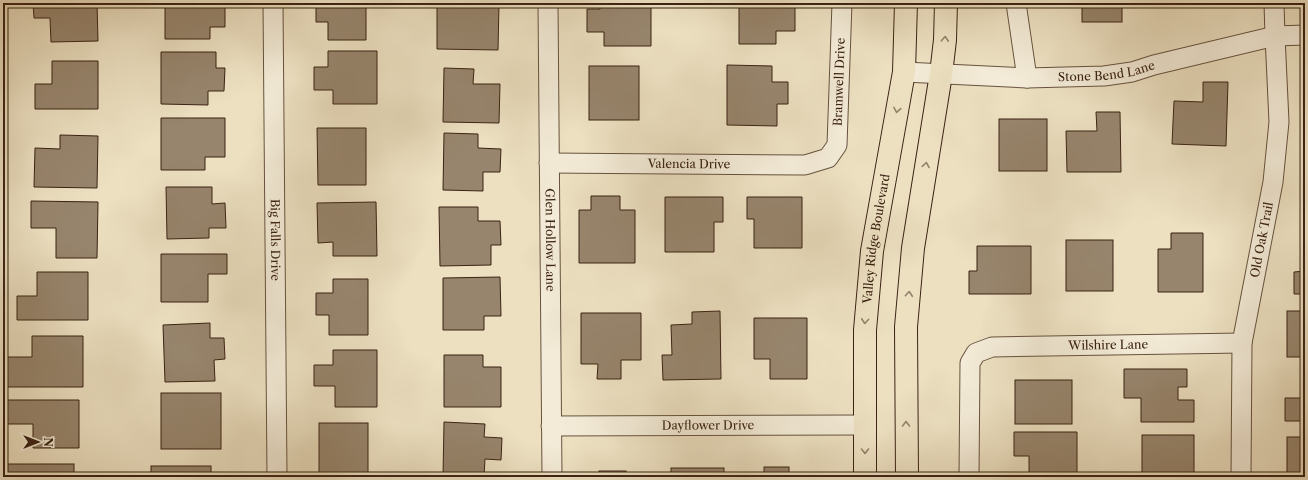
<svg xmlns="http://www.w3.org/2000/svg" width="1308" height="480" font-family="'Libre Caslon Text',serif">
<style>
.building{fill:#97856d;stroke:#3b2313}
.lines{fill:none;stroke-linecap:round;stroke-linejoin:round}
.minor-casing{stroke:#67523e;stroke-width:21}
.major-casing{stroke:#3b2313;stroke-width:24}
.minor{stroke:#f3ebd7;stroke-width:19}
.major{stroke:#ece0c1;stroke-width:22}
.oneway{stroke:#94826a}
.labels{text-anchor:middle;stroke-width:3;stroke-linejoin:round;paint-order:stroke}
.street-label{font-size:12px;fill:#3b2313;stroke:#f3ebd7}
</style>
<rect width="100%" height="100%" fill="#ece0c1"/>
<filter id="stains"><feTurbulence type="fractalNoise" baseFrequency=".005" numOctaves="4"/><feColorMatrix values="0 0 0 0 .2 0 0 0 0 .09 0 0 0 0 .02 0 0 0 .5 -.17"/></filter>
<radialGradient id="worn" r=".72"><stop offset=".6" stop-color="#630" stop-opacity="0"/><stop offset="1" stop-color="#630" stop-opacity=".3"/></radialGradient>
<!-- building -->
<g class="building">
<polygon points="33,3 97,3 98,41 51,42 50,18 34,18"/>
<polygon points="165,3 225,3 225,27 210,27 210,39 165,39"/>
<polygon points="316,3 366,3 366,40 328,40 328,22 316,22"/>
<polygon points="437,3 499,3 498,50 437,49"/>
<polygon points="600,3 651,3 651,46 604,46 604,32 587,32 587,9 600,9"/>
<polygon points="739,3 795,3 795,31 776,31 776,44 739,44"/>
<rect x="1082" y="3" width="40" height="19"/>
<polygon points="328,51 377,51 377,104 333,104 333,90 314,90 314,67 328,67"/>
<polygon points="161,52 216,52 216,68 225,68 224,91 208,91 208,105 161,104"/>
<polygon points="52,61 98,61 98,109 35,109 35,84 52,84"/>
<polygon points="727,65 772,66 772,82 788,82 788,104 777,104 777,126 727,125"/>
<rect x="589" y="66" width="50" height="54"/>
<polygon points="444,68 474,69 473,84 500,84 499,123 443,122"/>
<polygon points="1203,82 1228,82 1226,146 1172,144 1174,101 1203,102"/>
<polygon points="1096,112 1120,112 1121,172 1067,172 1066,131 1097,131"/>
<polygon points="161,118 225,118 225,157 205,157 205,170 161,170"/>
<rect x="999" y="119" width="48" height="52"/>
<polygon points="317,128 366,128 366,185 318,185"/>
<polygon points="444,133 478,134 478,148 501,149 500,172 483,172 483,191 443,190"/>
<polygon points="60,135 98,136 97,188 34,187 35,148 60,149"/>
<polygon points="166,187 212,187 212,204 225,203 226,228 209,228 209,238 167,239"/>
<polygon points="591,196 620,196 620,210 635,210 635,263 579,263 579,210 591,210"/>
<polygon points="665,197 723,197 723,222 714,222 714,252 665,252"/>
<polygon points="747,197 802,197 802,248 754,248 754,219 747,219"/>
<polygon points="31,201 98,202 97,258 56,258 56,228 31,228"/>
<polygon points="376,202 377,256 333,256 333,242 318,243 317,203"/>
<polygon points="439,207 478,207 478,221 500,221 501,245 491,245 491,265 440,266"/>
<polygon points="1171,233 1203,233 1203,292 1158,292 1158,249 1171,249"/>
<rect x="1066" y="240" width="47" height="51"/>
<polygon points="977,246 1031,246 1031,294 969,294 969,271 977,271"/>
<polygon points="161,254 227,254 227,274 208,274 208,302 161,302"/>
<polygon points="1305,271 1305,294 1294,294 1294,272"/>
<polygon points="37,272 88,272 88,320 17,320 17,296 37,296"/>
<polygon points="500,277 501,316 484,316 484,330 443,330 443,278"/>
<polygon points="333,279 368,279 368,335 329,335 329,315 316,315 316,293 333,293"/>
<polygon points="720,311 721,379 663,380 662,355 672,355 671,325 692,324 692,312"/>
<rect x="1287" y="311" width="18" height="46"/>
<polygon points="581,313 641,313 641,360 621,360 621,379 597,379 598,364 581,364"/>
<polygon points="754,318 807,318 807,379 770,379 770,359 754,359"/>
<polygon points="210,323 210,338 224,338 225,359 214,360 215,381 165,382 163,325"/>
<polygon points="32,336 83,336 83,387 6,387 6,357 32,357"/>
<polygon points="333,350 377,350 377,407 335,407 335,386 314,386 314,365 333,365"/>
<polygon points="444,355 483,355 483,367 501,367 501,407 444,407"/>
<polygon points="1124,369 1187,369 1187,387 1178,387 1178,400 1194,400 1194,422 1141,422 1141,398 1124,398"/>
<polygon points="1302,373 1305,373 1305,421 1285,421 1285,398 1302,398"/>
<rect x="1015" y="380" width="57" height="44"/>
<rect x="161" y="393" width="60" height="56"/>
<polygon points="7,400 79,400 79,448 33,448 33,424 7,424"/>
<polygon points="444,422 485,424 484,437 502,438 501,460 485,459 484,477 443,477"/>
<rect x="319" y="423" width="49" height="54"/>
<polygon points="1014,432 1077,432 1077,477 1029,477 1029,456 1014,456"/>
<rect x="1142" y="435" width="52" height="42"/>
<rect x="1287" y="437" width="18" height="40"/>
<rect x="5" y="464" width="69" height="13"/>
<rect x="151" y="466" width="60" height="11"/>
<rect x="764" y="467" width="25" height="10"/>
<rect x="671" y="468" width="53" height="9"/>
<rect x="599" y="471" width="27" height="6"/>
</g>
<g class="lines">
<defs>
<g id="minor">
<path id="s1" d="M 273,3 L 277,477"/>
<path id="s2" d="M 548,3 L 552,477"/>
<polyline points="1016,3 1027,78"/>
<path id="s3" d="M 904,72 L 1027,78 L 1104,76 L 1132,72 L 1154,65 L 1275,36 L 1305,35"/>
<path id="s4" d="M 549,163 L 805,165 L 828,158 L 837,145 L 842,3"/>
<path id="s5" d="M 551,426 L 865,425"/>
<path id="s6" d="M 969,477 L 970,363 L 976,353 L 992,347 L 1242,343"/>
<path id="s7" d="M 1241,477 L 1242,343 L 1273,182 L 1279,122 L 1275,36 L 1274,3"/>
</g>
<g id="major">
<path id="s8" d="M 865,477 L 865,330 L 872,251 L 904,72 L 906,3"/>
<polyline points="907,477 906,327 913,248 941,74 945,40 946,3"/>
</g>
</defs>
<!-- minor casing -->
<use href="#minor" class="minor-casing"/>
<!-- major casing -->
<use href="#major" class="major-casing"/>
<!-- minor -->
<use href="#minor" class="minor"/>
<!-- major -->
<use href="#major" class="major"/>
</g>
<!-- one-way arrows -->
<defs><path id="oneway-chevron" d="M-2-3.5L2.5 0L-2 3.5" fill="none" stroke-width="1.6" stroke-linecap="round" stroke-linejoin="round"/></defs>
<g class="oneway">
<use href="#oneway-chevron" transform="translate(945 39) rotate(-87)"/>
<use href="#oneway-chevron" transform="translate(897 110) rotate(100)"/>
<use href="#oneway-chevron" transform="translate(926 165) rotate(-81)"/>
<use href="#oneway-chevron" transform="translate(909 294) rotate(-85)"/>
<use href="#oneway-chevron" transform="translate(865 321) rotate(95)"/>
<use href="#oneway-chevron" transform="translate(906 424) rotate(-90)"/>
<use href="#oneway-chevron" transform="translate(865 451) rotate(90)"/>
</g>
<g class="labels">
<!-- street labels -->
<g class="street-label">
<text dy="4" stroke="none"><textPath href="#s3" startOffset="203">Stone Bend Lane</textPath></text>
<text dy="4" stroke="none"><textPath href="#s4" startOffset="359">Bramwell Drive</textPath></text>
<text dy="4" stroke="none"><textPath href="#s4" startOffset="140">Valencia Drive</textPath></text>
<text dy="4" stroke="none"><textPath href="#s8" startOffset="239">Valley Ridge Boulevard</textPath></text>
<text dy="4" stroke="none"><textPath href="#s1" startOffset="237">Big Falls Drive</textPath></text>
<text dy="4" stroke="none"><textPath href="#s2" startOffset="237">Glen Hollow Lane</textPath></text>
<text dy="4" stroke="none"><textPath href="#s7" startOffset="239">Old Oak Trail</textPath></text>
<text dy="4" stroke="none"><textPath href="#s6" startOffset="259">Wilshire Lane</textPath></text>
<text dy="4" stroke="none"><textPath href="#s5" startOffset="157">Dayflower Drive</textPath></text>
</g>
</g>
<!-- margin -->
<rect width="1308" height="480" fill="none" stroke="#ece0c1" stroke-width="16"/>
<rect x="4" y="4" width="1300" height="472" fill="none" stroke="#3b2313" stroke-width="2"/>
<rect x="8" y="8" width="1292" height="464" fill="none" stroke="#3b2313"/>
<!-- north arrow -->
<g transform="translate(38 442) rotate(90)" stroke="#f3ebd7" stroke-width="3" paint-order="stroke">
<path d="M0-3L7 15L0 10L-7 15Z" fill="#3b2313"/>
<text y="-6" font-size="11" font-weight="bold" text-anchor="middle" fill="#3b2313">N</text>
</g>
<rect width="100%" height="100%" filter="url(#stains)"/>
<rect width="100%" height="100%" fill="url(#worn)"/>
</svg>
